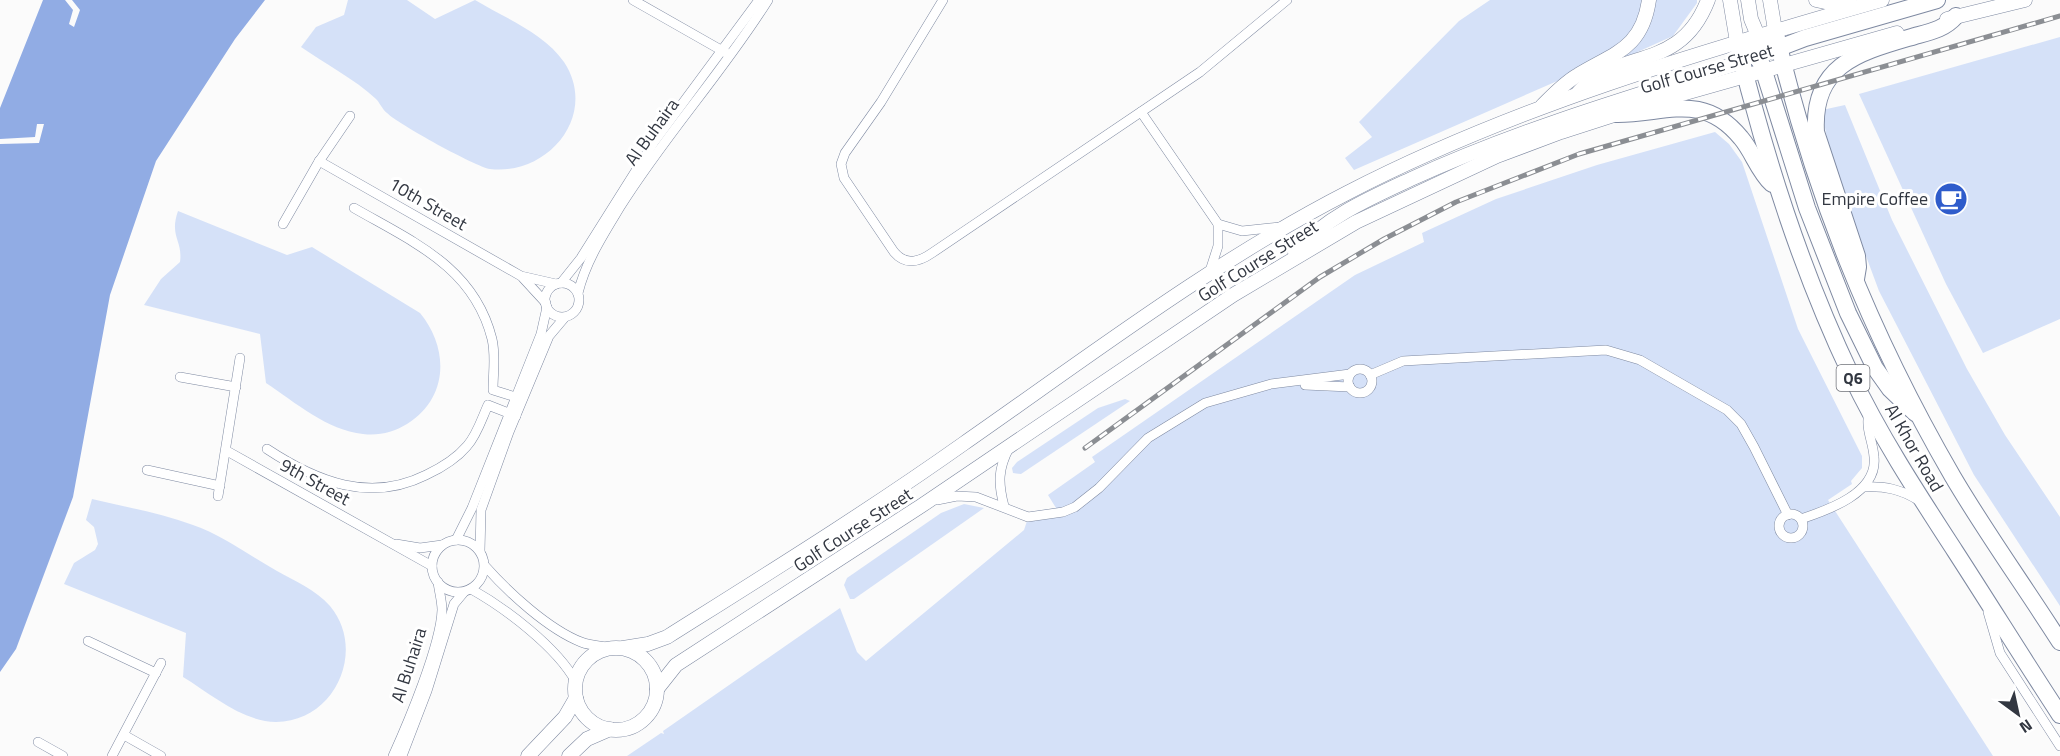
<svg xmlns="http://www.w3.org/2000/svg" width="2060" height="756" font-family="'Titillium Web',sans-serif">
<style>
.green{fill:#d5e1f8}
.water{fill:#91ace4}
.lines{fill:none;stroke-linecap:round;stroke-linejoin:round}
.minor-casing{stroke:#7e89a1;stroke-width:10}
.primary-casing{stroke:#7e89a1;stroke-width:15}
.motorway-casing{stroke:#7e89a1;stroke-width:18}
.minor{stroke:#fff;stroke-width:9}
.primary{stroke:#fff;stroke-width:14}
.motorway{stroke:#fff;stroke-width:16}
.rail-casing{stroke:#8b8e93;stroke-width:5}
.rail{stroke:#fff;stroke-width:3;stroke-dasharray:9;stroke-linecap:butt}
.labels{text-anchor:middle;stroke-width:6;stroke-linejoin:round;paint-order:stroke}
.shield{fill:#fff;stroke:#70737a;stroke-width:1.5}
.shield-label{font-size:16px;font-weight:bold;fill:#323741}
.street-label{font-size:18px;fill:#323741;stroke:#fff}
.poi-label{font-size:18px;fill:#323741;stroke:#fff;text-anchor:end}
</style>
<rect width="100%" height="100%" fill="#fbfbfb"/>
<!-- green -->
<g class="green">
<path d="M 348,0 L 407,0 L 435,19 L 475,0 C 505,18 544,33 564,62 C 599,115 548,176 490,169 C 476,167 398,124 387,113 C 382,109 380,103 376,99 C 356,80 324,63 301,47 L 316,27 L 344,15 Z"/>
<polygon points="1490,0 1697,0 1697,3 1673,36 1633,54 1555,82 1354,170 1345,158 1372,137 1359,122 1459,21"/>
<polygon points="2060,37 2060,319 1983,353 1946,284 1859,94"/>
<polygon points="1845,105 1892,220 1967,369 2005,435 2060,517 2060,606 1974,475 1879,291 1831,162 1822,110"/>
<polygon points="1715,132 1729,144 1742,162 1798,329 1862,456 1862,468 1851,481 1852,484 1828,500 1993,756 627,756 661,733 664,734 663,731 840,608 857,652 866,661 1024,530 1030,512 1056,508 1048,495 1095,462 1092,457 1355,275 1424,242 1422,233 1496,199 1597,165"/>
<path d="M 178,211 L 287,255 L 312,247 L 420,313 C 449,348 449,398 407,424 C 394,432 379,436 363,434 C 327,430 296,403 266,383 L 260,334 L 144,305 L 161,279 L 180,262 C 183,240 169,237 178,211 Z"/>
<polygon points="1125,399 1130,401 1021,474 1013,473 1012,468 1017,462 1098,408"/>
<path d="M 92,499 C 125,507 161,513 193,525 C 222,535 250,556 277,571 C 295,581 316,590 330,606 C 367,650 335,722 276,722 C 243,722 211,694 183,677 L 186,633 L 64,584 L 74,563 L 95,550 L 98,544 L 94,527 L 86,520 Z"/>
<polygon points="964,504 984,508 854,599 850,599 844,585 847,578 941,513"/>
</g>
<!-- water -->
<polygon class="water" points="43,0 65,0 73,10 69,24 74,27 80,10 72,0 265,0 235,39 156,161 110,295 73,497 16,649 0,672 0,144 39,143 44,124 37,124 35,137 0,139 0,108"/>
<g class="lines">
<defs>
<g id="minor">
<polyline points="633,0 728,54"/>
<path d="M 943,0 L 881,102 L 845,153 L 841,164 L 844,178 L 894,252 C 906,266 919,262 932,253 L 1200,72 L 1287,0"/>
<polyline points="1141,112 1218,224 1218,246 1209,274"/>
<polyline points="319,161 521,276 556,284"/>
<path d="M 354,208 C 413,242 474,267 492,339 C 496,356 493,373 493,390 L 522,399"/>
<polyline points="283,224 318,163 350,116"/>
<polyline points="1218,224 1242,231 1280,227"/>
<polyline points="523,278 546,303"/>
<circle cx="562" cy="300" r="17"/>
<polyline points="561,283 581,258 654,142 759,0"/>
<path d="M 578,293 C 586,261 603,235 620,207 C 665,135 723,72 768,0"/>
<circle cx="1360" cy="381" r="12"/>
<polyline points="1370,375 1403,361 1606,350 1640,360 1727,410 1741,424 1754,447 1788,515"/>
<polyline points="180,377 236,387"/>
<polyline points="1305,385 1350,387"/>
<path d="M 267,449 C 317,482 370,503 426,475 C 441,468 456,459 467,446 C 477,435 482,418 488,405 L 516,416"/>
<polyline points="227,451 432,566"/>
<polyline points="147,470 220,486"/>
<path d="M 1864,487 C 1885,486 1900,489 1918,500"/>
<polyline points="218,496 240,358"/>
<polyline points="937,500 957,496 976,497 1028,517 1063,512 1075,507 1099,488 1148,438 1205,403 1271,384 1350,374"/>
<path d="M 1004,506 C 998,483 998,469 1009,448"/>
<circle cx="1791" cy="526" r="12"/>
<path d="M 1801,519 C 1828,510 1878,493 1874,457 C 1873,441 1865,429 1869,412"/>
<circle cx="458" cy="566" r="26"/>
<polyline points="456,540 472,508 541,334 547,307"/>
<polyline points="396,544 420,548 442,545"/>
<polyline points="480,551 481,510 509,432 549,336 565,317"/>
<path d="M 485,566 C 508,592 548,629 581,642 C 591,646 603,646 614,648"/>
<path d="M 471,589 C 505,608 557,647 576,682"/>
<polyline points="1988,612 2000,653 2060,746"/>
<polyline points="88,641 156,673"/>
<polyline points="124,735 161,756"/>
<polyline points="38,742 63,756"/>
<polyline points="112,756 161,663"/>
<path d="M 393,756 C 408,723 441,645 442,610 C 442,601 439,591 438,582"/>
<polyline points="402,756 427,691 454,604 464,592"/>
</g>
<g id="primary">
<polyline points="1730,0 1737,42"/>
<polyline points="1748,0 1751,19 1761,43"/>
<polyline points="1770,0 1775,30"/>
<polyline points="1816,0 1834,4 1850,3"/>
<polyline points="1947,19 2025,0"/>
<path d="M 1577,94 C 1617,46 1679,75 1708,0"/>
<path d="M 1542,106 C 1553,95 1564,83 1578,75 C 1614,53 1642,49 1649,0"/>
<path d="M 1295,252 C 1326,217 1370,198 1411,179 C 1518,130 1630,97 1742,62 L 1763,47 L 1775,30"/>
<path d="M 623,648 L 648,644 L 667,637 C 767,574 867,512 963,444 C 1088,357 1211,263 1347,193 C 1515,106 1700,52 1882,0"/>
<circle cx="616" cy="689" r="41"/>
<polyline points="657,689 676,665 921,506 1233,295 1356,222 1497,156 1561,132 1657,101 1897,33"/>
<polyline points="528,756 565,717 576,698"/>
<polyline points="569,756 587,739 610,729"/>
</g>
<g id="motorway">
<path d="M 1775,30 C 1813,191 1870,334 1953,477 C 1986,533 2025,587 2060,642"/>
<path d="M 1737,42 C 1765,157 1800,268 1851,375 C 1880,436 1918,494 1955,551 C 1990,605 2024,660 2060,715"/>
<polyline points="1737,42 1755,54 1762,65 1807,208 1848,313 1875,368 1890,389 1915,413"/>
<polyline points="1771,51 1805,38 1937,0"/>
<path d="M 1616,114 C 1663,115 1702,90 1741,138 C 1753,152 1758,171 1772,184"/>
<path d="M 1856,279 L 1858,267 L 1857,256 L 1816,132 C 1812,63 1861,52 1915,36 C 1930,32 1945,29 1956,16"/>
</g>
</defs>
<!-- minor casing -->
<use href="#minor" class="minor-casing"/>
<!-- primary casing -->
<use href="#primary" class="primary-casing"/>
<!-- motorway casing -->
<use href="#motorway" class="motorway-casing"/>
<!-- minor -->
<use href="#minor" class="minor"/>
<!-- primary -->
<use href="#primary" class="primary"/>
<!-- motorway -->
<use href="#motorway" class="motorway"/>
<defs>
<polyline id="rail" points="1085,448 1320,277 1384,239 1456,202 1579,154 2060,16"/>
</defs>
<!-- rail casing -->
<use href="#rail" class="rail-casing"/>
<!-- rail -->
<use href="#rail" class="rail"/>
</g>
<!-- icons -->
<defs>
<symbol id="cafe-disc" viewBox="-11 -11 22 22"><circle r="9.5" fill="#2f5ccb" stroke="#fff"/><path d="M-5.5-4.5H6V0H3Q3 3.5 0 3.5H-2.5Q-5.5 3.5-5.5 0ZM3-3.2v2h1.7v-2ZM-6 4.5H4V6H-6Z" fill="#fff"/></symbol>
</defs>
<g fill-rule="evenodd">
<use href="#cafe-disc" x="1932" y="180" width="38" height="38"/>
</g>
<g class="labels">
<!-- shield labels -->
<rect class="shield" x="1836.5" y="365" width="33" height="26" rx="4.5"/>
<g class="shield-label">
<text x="1853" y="384">Q6</text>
</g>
<!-- street labels -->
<g class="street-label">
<text transform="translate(1707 69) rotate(-16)" y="6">Golf Course Street</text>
<text transform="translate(652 132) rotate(-54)" y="6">Al Buhaira</text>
<text transform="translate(428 204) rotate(30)" y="6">10th Street</text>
<text transform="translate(1258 261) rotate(-32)" y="6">Golf Course Street</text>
<text transform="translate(1914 448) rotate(60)" y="6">Al Khor Road</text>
<text transform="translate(315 482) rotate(29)" y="6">9th Street</text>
<text transform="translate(853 530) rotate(-33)" y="6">Golf Course Street</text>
<text transform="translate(409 665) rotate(-72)" y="6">Al Buhaira</text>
</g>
<!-- poi labels -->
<g class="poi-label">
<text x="1928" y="205">Empire Coffee</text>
</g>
</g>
<!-- north arrow -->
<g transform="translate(2018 714) rotate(147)" stroke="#ffffff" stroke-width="4.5" paint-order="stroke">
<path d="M0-4.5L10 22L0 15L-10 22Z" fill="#323741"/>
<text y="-9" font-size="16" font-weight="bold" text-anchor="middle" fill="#323741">N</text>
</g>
</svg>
